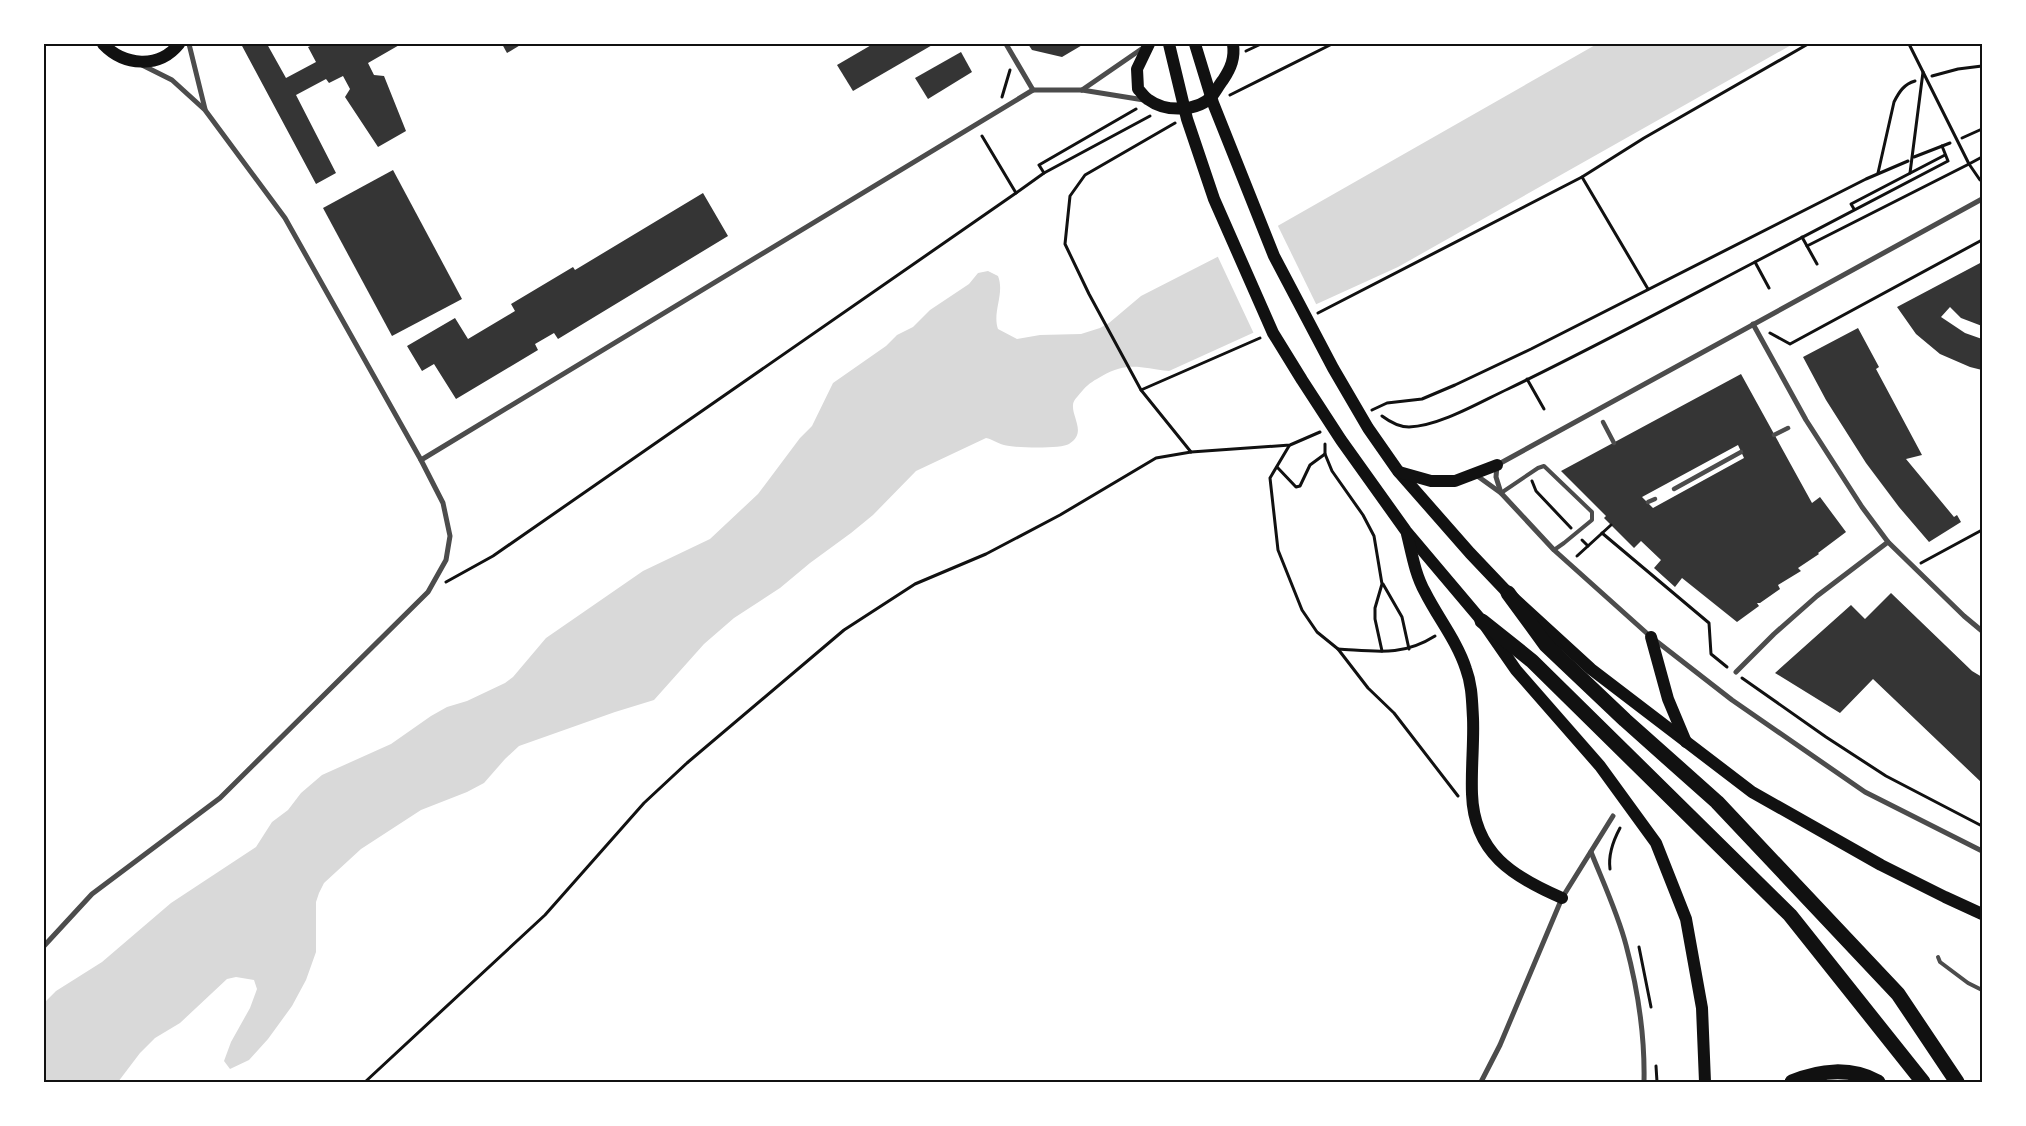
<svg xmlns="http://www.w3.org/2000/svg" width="2026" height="1126" font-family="'IBM Plex Serif',serif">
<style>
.water{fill:#d9d9d9}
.pier{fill:#fff}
.building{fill:#353535;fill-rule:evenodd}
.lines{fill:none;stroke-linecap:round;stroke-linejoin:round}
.path{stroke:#111;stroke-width:3}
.service{stroke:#4c4c4c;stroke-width:4}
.pedestrian{stroke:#4c4c4c;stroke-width:4.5}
.minor{stroke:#4c4c4c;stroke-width:5}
.primary{stroke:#111;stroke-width:12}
.motorway{stroke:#111;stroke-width:15}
.neatline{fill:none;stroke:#111;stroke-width:2}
</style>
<rect width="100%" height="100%" fill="#fff"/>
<!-- water -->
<path class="water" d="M 1597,44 L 1793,44 L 1398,267 L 1169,371 C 1141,368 1128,361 1102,376 C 1095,380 1089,383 1083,390 C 1080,394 1073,400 1073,405 C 1072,418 1087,433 1069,444 C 1062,449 1013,448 1004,445 C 997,443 992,439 986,438 L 916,471 L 873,515 L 851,533 L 810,563 L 780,588 L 734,618 L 704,644 L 654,700 L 615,712 L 519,746 L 505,759 L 484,783 L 467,792 L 421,810 L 361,849 L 324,883 L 319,893 L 316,902 L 316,952 L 306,980 L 292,1006 L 268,1039 L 249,1060 L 230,1069 L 224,1061 L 231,1042 L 250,1008 L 257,989 L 254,980 L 236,977 L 227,979 L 180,1023 L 155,1038 L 140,1053 L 118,1082 L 44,1082 L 44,1003 L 56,991 L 102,962 L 171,903 L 256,847 L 272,822 L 288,810 L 301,793 L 322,775 L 391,744 L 431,716 L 447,707 L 467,701 L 505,683 L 513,677 L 546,638 L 643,571 L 710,539 L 758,494 L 800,438 L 812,426 L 833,383 L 886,346 L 897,335 L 913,327 L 930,310 L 969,284 L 978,273 L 988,271 L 998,276 C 1005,294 992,312 998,329 L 1017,339 L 1040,335 L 1081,334 L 1100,328 L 1109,323 L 1141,296 L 1274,228 Z"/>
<!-- pier -->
<polygon class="pier" points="1277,224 1318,308 1255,336 1217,255"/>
<!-- building -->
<g class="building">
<polygon points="241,44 267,44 286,78 316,62 308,47 315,44 401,44 368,63 374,75 384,76 406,131 378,147 345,97 350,89 343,76 329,83 326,79 296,95 336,173 316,184"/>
<polygon points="502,44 522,44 507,53"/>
<polygon points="873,44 934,44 853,91 837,65"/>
<polygon points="1028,44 1084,44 1062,57 1032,50"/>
<polygon points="961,52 972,72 928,99 915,78"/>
<polygon points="393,170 462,299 392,336 323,208"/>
<polygon points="703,193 728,236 558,339 554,333 535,344 538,350 456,399 434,364 422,371 407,346 455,318 468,339 515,311 511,304 573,267 575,270"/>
<polygon points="1982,262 1982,326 1961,318 1950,307 1941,317 1965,333 1982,339 1982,370 1970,367 1940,354 1916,334 1897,307"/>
<polygon points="1858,328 1879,367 1876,369 1922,455 1906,459 1954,517 1957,515 1961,522 1929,542 1899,507 1866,463 1826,400 1803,357"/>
<path d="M 1741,374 L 1812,503 L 1820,497 L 1846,532 L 1818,553 L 1819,554 L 1798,568 L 1801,571 L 1778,585 L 1780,589 L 1760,603 L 1757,603 L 1759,606 L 1737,622 L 1682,578 L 1675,587 L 1654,568 L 1661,560 L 1641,541 L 1634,548 L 1604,518 L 1606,516 L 1561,471 ZM 1738,445 L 1744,458 L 1653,508 L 1642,497 Z"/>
<polygon points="1891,593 1972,671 1982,677 1982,783 1873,679 1840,713 1775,673 1851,605 1865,619"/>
</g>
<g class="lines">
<!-- path -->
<g class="path">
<polyline points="1246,51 1261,44"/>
<polyline points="1932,76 1958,69 1982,66"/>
<polyline points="1230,95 1332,44"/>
<polyline points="1002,97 1010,70"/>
<polyline points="1175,123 1085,175 1070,196 1065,244 1089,294 1141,390 1191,452"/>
<polyline points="982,136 1016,193"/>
<polyline points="1962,138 1982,129"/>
<polyline points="1914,157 1950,143"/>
<polyline points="1044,173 1150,116"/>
<path d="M 1878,173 L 1894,102 C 1899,92 1904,84 1915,81"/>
<polyline points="1910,173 1923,72"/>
<polyline points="1582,177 1648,289"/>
<polyline points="1980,180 1969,164 1982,157"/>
<polyline points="1854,209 1851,204 1945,155"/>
<polyline points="1802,237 1817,264"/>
<polyline points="1807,246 1969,164 1909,44"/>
<polyline points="1769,288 1755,262 1948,161 1942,146"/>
<polyline points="1318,313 1582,177 1644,138 1808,44"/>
<polyline points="1770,333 1790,344 1982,240"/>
<polyline points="1527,379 1544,409"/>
<polyline points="1141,390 1260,338"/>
<polyline points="1372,410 1387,403 1422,399 1455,385 1531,349 1866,179 1908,161"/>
<path d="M 1382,416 C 1390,422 1398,427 1409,427 C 1440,426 1480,402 1508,389 C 1591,349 1673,305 1755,262"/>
<polyline points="1289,446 1270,478 1278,550 1302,610 1317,632 1338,649 1368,688 1394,713 1458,796"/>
<polyline points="1325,454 1332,471 1363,515 1374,536 1382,584 1375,608 1375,619 1382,651"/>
<polyline points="1277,467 1296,487 1300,486 1310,465 1325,454 1325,444"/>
<polyline points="1532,481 1536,491 1571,528"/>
<polyline points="1602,533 1709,623 1711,654 1727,667"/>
<polyline points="1582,540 1588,546"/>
<polyline points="1577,556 1611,525"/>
<polyline points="1921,563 1982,530"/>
<polyline points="446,582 493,556 1016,193 1044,173 1039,165 1136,109"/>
<polyline points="1383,584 1402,617 1409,649"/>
<path d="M 1338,649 C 1375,651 1402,657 1435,636"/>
<polyline points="1742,678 1826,737 1886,776 1982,826"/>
<path d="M 1610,869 C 1608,854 1613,841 1620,828"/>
<polyline points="1639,947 1651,1007"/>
<polyline points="1656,1066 1657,1082"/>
<polyline points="365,1082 545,915 644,803 687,763 844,630 915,584 986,554 1060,515 1156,458 1191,452 1290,445 1320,432"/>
</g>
<!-- service -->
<g class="service">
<polyline points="1501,493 1538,468 1544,466 1592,512 1592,520 1564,543 1554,550"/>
<polyline points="1938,957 1940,962 1968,983 1982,990"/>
</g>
<!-- pedestrian -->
<g class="pedestrian">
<polyline points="1603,422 1614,443"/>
<polyline points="1774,435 1788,428"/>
<polyline points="1674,489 1741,452"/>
<polyline points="1648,502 1655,499"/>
</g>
<!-- minor -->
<g class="minor">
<polyline points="189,44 205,109"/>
<polyline points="1006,44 1033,90"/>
<polyline points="1082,90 1143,48"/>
<polyline points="1753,324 1806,420 1862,507 1888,542 1964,616 1982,631"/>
<polyline points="421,460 1033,90 1082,90 1144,100"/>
<polyline points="1476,475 1501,493 1554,550 1651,637 1732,700 1865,792 1982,851"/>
<polyline points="1501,493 1496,477 1497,465 1982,199"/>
<polyline points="1736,672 1774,634 1817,596 1888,542"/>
<path d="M 1591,852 C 1603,882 1618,914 1626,945 C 1638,990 1645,1036 1644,1082"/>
<polyline points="44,946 92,894 220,798 428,592 446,560 450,536 443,503 421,460 285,218 205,110 172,80 142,65"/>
<polyline points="1481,1082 1500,1045 1562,898 1613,816"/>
</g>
<!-- primary -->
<g class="primary">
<path d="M 103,44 C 124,66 159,69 179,44"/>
<path d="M 1149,44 L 1137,69 L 1138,89 C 1142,93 1145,98 1149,100 C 1165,112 1198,112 1212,96 C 1216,91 1219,85 1223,80 C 1231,68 1235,58 1233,44"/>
<polyline points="1169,44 1187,119 1214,199 1273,333 1302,380 1341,440 1406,531 1482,621 1516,670 1600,766 1656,843 1686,919 1702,1008 1705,1082"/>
<polyline points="1195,44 1213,103 1274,256 1333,368 1368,428 1398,471 1470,553 1508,593 1591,669 1752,792 1881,865 1945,897 1982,914"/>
<polyline points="1399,472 1431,481 1455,481 1497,465"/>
<path d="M 1407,534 C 1412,554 1415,574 1425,592 C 1438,618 1457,641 1466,669 C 1472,685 1472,701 1473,718 C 1474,743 1471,768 1472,794 C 1474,853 1513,877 1562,898"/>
<polyline points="1651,637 1668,699 1686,742"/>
</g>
<!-- motorway -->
<g class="motorway">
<polyline points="1508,593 1546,645 1625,720 1717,802 1898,994 1957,1082"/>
<polyline points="1482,621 1532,661 1790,915 1923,1082"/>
<path d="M 1792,1082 C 1820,1070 1851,1067 1878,1082"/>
</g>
</g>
<!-- border -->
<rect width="2026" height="1126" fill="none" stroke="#ffffff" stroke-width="90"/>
<rect x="45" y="45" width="1936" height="1036" class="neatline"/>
</svg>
